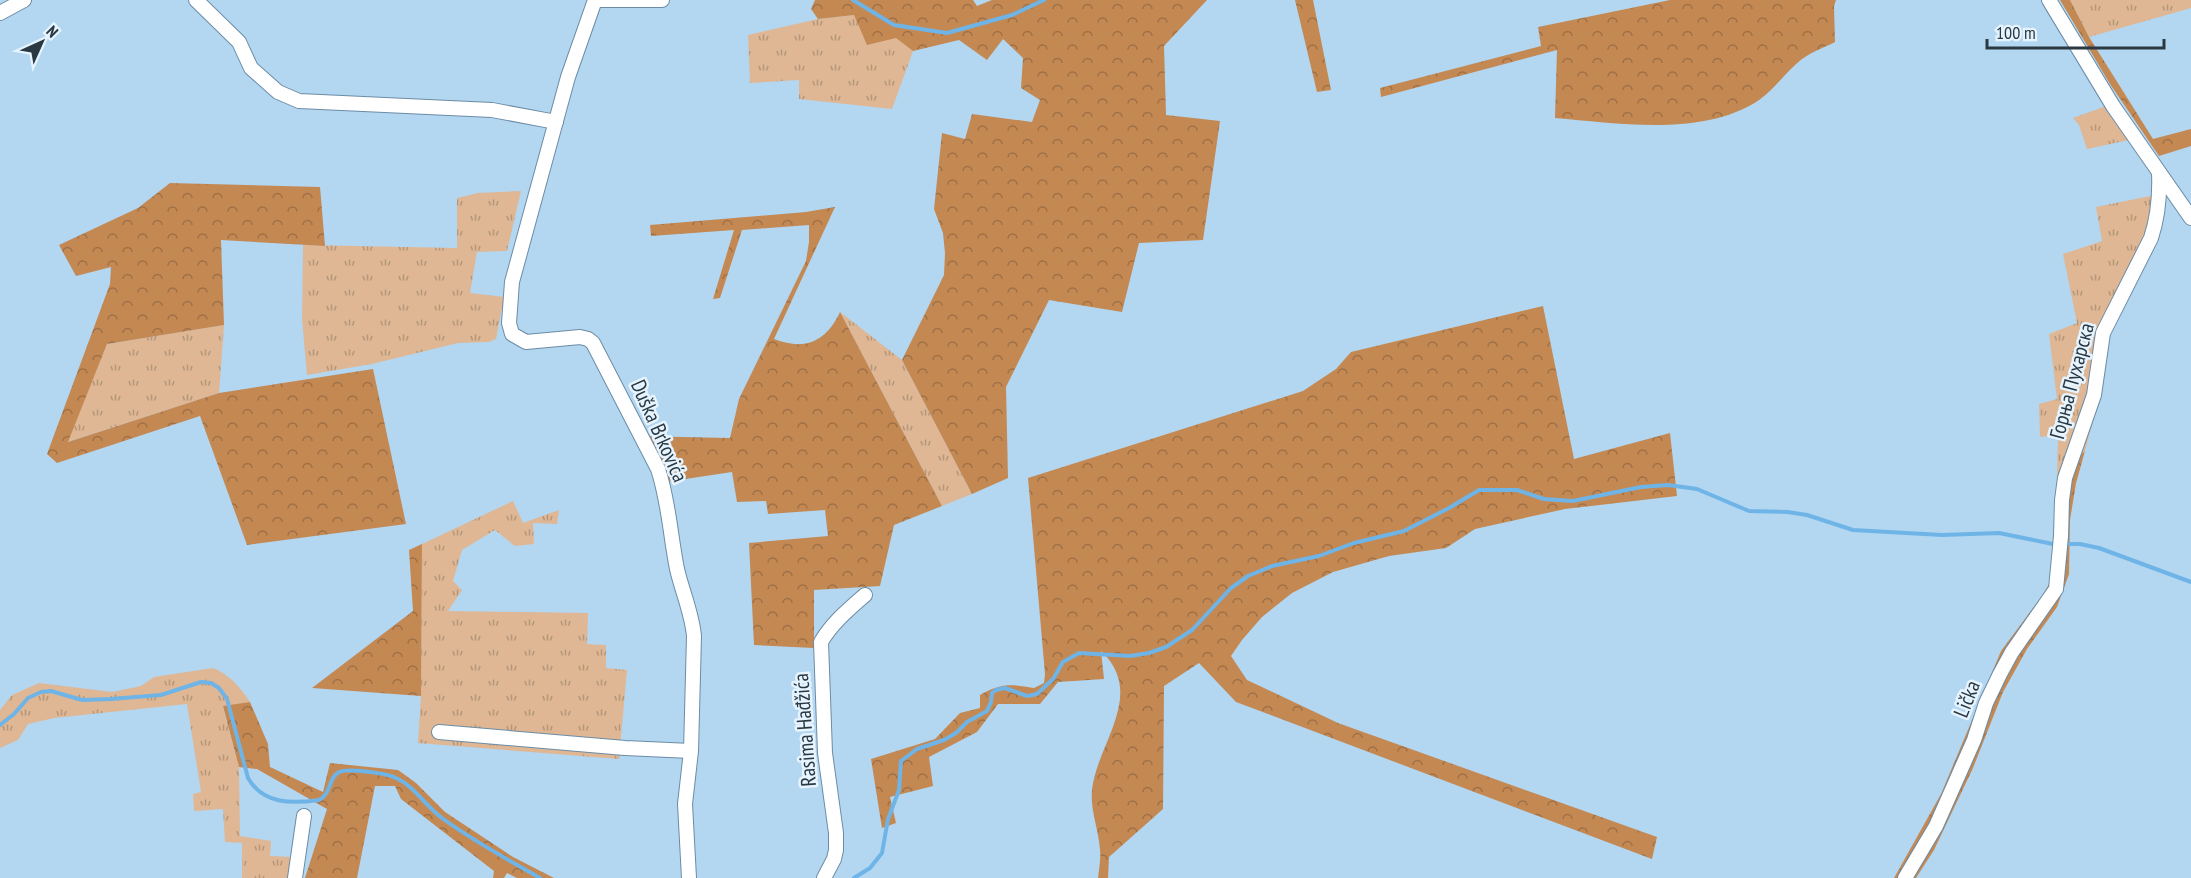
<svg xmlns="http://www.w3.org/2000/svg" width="2191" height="878" font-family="'PT Sans Narrow',sans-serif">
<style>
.grass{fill:url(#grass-tufts)}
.forest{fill:url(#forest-crowns)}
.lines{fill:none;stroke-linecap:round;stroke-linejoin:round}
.stream{stroke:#6fb4e7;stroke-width:4}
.street-casing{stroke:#6c8ca5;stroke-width:16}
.street{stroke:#fff;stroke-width:14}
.labels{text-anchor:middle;stroke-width:5;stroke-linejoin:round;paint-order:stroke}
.street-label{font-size:21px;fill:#2a3842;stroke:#e6f4ff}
</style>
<defs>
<pattern id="grass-tufts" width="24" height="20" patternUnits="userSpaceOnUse" patternTransform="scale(1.5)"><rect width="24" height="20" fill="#dfb794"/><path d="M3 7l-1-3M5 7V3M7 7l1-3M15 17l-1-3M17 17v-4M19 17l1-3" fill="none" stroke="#b5967a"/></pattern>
<pattern id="forest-crowns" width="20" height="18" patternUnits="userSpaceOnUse" patternTransform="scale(1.5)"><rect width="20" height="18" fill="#c48852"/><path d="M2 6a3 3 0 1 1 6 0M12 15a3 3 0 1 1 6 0" fill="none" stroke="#9f7046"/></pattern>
</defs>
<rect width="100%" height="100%" fill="#b3d6f1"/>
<!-- grass -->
<g class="grass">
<polygon points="2070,0 2191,0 2191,8 2089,37"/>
<polygon points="854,15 897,38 913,51 892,109 799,99 799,80 750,83 748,35 818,19"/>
<polygon points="2106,106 2129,140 2087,149 2079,125 2073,118"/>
<polygon points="521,191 507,251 477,252 470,293 504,297 496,339 489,342 458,343 372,364 307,375 302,319 303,245 457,248 457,198 478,193"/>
<polygon points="2165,193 2106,339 2101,391 2085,451 2057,478 2058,435 2040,437 2039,404 2057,399 2049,334 2077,323 2063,254 2102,241 2096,207"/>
<polygon points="840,312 902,360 972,494 942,506"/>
<polygon points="224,325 219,393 67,442 107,344"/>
<polygon points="513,501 523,523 559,510 557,524 533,523 534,544 515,546 495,530 462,550 453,581 462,590 448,611 588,613 587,644 606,645 606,668 627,670 619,759 418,743 421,696 422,544"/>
<path d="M 213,668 C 230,675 240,687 250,702 L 223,707 L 239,767 L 240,836 L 271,841 L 270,856 L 292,857 L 290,878 L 242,878 L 242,843 L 225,842 L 223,809 L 194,811 L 193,794 L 201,792 L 187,704 L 54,718 L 28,724 L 18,740 L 0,748 L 0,710 L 12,695 L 39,683 L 112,692 L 141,686 L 154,677 Z"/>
</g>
<!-- forest -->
<g class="forest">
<polygon points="815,0 973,0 977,6 992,0 1207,0 1164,46 1166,115 1220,121 1203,240 1139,243 1122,312 1049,300 1006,387 1008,478 972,494 902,360 944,275 945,253 943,233 934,209 942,133 965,139 972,114 1032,122 1040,100 1021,88 1023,58 1003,39 987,60 959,40 913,51 896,38 867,45 854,15 818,19 811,9"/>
<polygon points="1295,0 1313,0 1331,90 1317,92"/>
<path d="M 1670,0 L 1836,0 L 1834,6 L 1835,42 C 1825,47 1812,52 1802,59 C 1785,72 1771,95 1751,105 C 1695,136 1616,123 1555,118 L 1557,50 L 1381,97 L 1380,88 L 1541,46 L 1538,27 Z"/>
<polygon points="2060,0 2070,0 2089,37 2153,139 2191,129 2191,146 2159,156 2110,84"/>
<polygon points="170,183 320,187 325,246 221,240 224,325 107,344 68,442 219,393 373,369 406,524 247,545 200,416 57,463 47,454 110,284 111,267 76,276 59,245 138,208"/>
<path d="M 835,207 L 774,339 C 805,351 826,342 840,312 L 942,506 L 894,525 L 880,586 L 814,590 L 814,648 L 754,645 L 749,543 L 828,536 L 825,510 L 768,514 L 766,501 L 737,502 L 732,472 L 659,483 L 634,436 L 730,438 L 739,399 L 806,261 L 809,242 L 809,225 L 742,230 L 720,298 L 713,299 L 734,230 L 651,236 L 650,225 L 806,212 Z"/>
<path d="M 1543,306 L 1574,459 L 1670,433 L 1677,496 L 1565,509 L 1475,529 L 1446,548 L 1389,556 L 1333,572 L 1292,593 L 1262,617 L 1242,640 L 1231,656 L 1247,680 L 1338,723 L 1657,837 L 1652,859 L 1236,702 L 1199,663 L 1164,686 L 1163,809 L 1109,857 L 1108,878 L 1098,878 C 1099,869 1101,859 1100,850 C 1099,830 1090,811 1092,790 C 1097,743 1147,694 1101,651 L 1104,679 L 1058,682 L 1040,704 L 998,704 L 977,732 L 929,757 L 933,786 L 890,797 L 896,823 L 882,828 L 871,759 L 935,739 L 960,713 L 980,708 L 980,695 C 1001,683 1011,684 1034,688 L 1044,683 L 1045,674 L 1028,478 L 1303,391 L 1336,369 L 1351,352 Z"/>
<polygon points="2085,451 2076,483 2070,520 2069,574 2057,607 2027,649 2003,692 1973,768 1934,850 1916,878 1894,878 1941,794 2001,651 2042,596 2052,579 2056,542 2057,478"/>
<polygon points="422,544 421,696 312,688 413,611 409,550"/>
<polygon points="250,702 268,744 270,767 323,792 330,763 398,770 416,783 445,812 513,857 554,878 517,878 507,873 504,878 493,878 494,871 401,799 395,786 375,786 357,878 305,878 327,809 257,769 239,767 223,706"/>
</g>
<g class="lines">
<!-- stream -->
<g class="stream">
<polyline points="853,0 894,25 947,33 1012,15 1044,0"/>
<path d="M 0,725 L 14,714 L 28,698 L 41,692 L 51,691 L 82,700 L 111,699 L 161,695 L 201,682 L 211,683 L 219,688 L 227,699 L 248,778 C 263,804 291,804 319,800 C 332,793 328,778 339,772 C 349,768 383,773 394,777 C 414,785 425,806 442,818 C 473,841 507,859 540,878"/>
<polyline points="854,878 870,868 882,853 888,819 899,790 901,761 917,749 944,740 956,733 967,722 987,711 991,702 992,693 996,690 1005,688 1027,696 1037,694 1053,679 1063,662 1079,653 1130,656 1149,653 1166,647 1192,630 1231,588 1248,576 1272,566 1319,556 1354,543 1404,531 1449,508 1479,490 1517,490 1544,499 1573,501 1641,487 1668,485 1697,489 1749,511 1788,512 1807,515 1853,530 1942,535 1999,533 2053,544 2080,544 2099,548 2191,582"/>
</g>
<defs>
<g id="street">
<polyline points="196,0 239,42 251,68 278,92 299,101 492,110 556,122"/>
<path d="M 595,0 L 568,77 L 512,282 L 509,323 L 512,334 L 526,342 L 580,337 L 588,339 L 593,343 L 658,469 C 669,502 670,534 677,569 C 682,591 692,613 694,636 L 691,751 L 685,804 L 689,878"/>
<polyline points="595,0 662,0"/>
<polyline points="2049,0 2113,106 2191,218"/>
<polyline points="0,13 24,0"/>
<polyline points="439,732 625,748 691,751"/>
<polyline points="295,878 304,816"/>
<path d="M 824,878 L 834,859 L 836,850 L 836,833 L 825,753 L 821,642 C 832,623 849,609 865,595"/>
<path d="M 1905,878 L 1936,826 L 1974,740 L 1986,703 L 2000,674 L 2012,652 L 2056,589 L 2061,536 L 2062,500 L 2065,478 L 2094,395 L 2103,333 L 2151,238 C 2158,217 2160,196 2159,173"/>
</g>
</defs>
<!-- street casing -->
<use href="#street" class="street-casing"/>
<!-- street -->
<use href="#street" class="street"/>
</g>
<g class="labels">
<!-- street labels -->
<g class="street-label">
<text transform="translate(2072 381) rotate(-75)" y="7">Горња Пухарска</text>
<text transform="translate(659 431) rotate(66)" y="7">Duška Brkovića</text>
<text transform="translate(1967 699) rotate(-68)" y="7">Lička</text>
<text transform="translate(805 730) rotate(-94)" y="7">Rasima Hađžića</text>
</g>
</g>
<!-- north arrow -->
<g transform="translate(42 42) rotate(45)" stroke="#e6f4ff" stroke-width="4.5" paint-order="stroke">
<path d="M0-4.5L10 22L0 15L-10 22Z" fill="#2a3842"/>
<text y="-9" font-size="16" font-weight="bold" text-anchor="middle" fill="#2a3842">N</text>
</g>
<!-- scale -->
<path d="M1987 39v9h177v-9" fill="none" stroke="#2a3842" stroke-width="3"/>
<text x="1996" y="39" font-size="18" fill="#2a3842" stroke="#e6f4ff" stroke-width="4.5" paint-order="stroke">100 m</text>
</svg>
